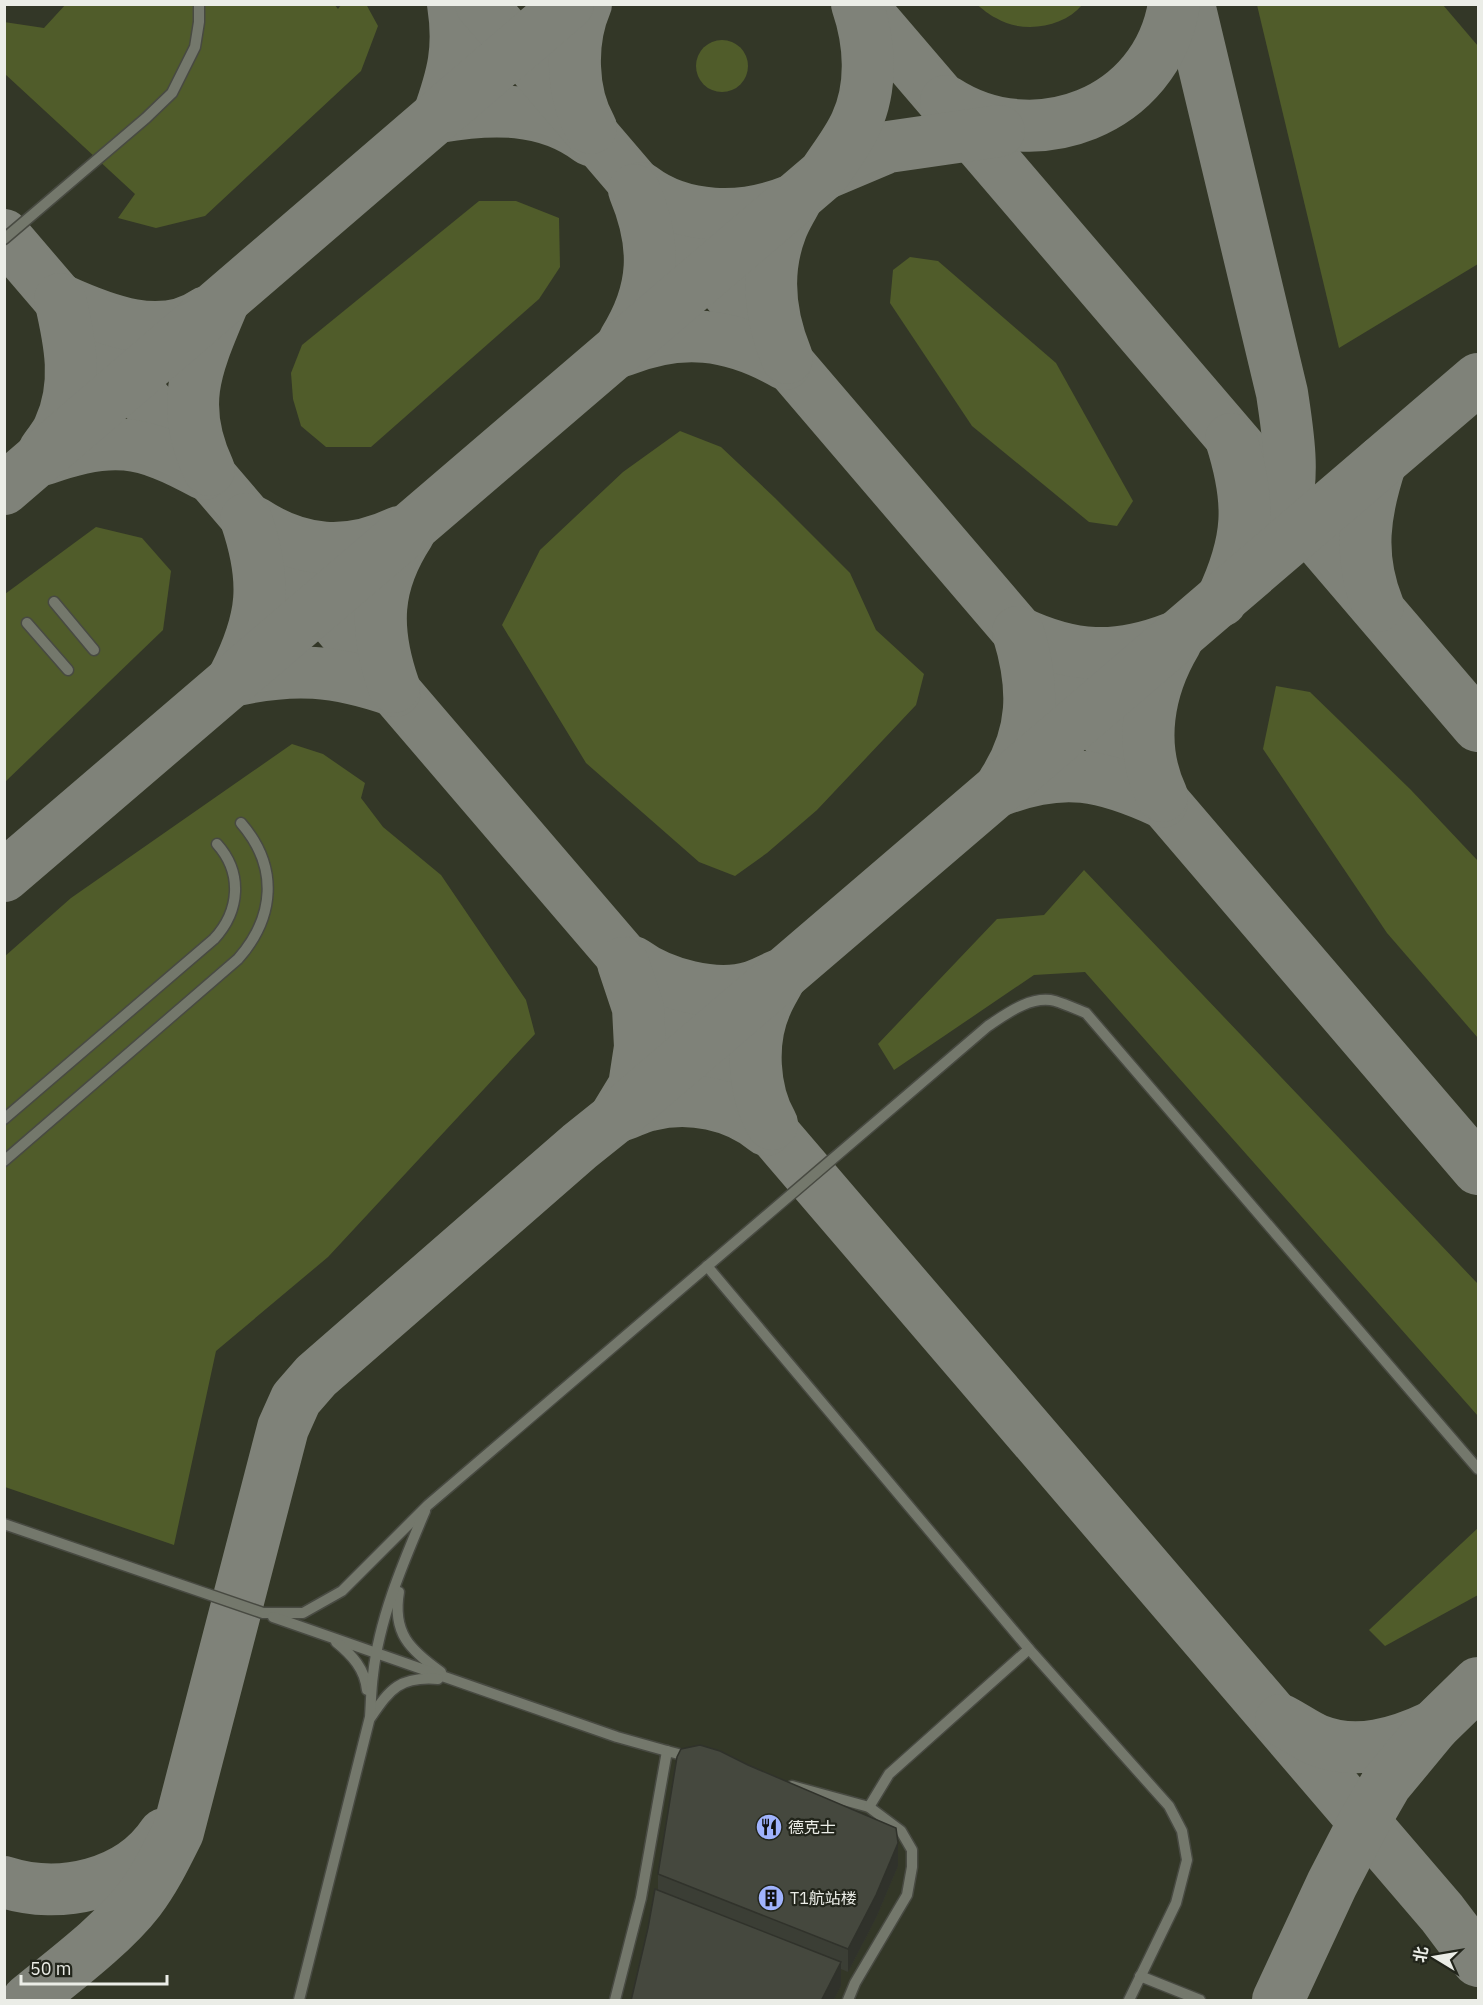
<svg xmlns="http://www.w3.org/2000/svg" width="1483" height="2005" font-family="'IBM Plex Sans','Noto Sans SC',sans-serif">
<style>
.built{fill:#333727}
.green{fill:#505c2a}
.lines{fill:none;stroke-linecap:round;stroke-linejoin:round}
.taxiway{stroke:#7f8279;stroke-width:52}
.lane-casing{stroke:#484a42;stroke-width:13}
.lane{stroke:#74786c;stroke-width:10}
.wall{fill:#3b3e35}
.shaded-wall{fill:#30322b}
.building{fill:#45483e;stroke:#30322b;stroke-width:1.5}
.labels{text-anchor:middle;stroke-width:4.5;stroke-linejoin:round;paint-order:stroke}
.poi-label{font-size:16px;fill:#ebede7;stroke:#22251b;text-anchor:start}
</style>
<rect width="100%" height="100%" fill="#2c2f25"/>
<!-- built -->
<rect class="built" x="5" y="5" width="1473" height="1995"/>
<!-- green -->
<g class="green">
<polygon points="66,4 334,4 338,9 341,5 366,4 378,26 361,71 205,216 156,228 118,218 135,194 5,74 4,22 44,28"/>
<path d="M 977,5 L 1082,5 C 1063,28 1022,34 996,18 C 989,15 983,9 977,5 Z"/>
<polygon points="1257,5 1443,5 1478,46 1478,264 1339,348"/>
<circle cx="722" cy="66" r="26"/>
<polygon points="479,201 516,201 559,218 560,267 539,299 371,447 326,447 301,426 293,399 291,373 302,345"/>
<polygon points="910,257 938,261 1056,363 1133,501 1117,526 1089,522 972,426 890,303 893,270"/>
<polygon points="680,431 721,447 775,498 850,573 876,630 924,674 916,705 817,810 767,853 735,876 699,862 586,763 502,625 540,550 623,472"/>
<polygon points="96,527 142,538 171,571 163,630 5,782 5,594"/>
<polygon points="1276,686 1310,692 1411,790 1478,861 1478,1038 1387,933 1263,749"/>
<polygon points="292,744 323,754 365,783 361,798 383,827 441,875 526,1000 535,1034 328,1257 216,1351 174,1545 5,1487 4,957 71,898"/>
<polygon points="1084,870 1478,1284 1478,1416 1085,972 1034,975 894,1070 878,1044 997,919 1044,915"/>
<polygon points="1478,1528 1478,1595 1385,1646 1369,1630"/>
</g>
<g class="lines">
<!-- taxiway -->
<g class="taxiway">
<path d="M 453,4 C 460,49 453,75 438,117 C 491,108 545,106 590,140"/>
<polyline points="481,4 1478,1169"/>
<path d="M 586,4 C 570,41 571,93 591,128"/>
<polyline points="860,4 1478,726"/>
<path d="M 1189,4 L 1282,393 C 1288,434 1296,478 1282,519"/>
<path d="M 946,101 C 1034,158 1157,112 1174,4"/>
<polyline points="824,174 888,147 999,131"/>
<path d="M 641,188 C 683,220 743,220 790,201"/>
<polyline points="4,235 1442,1913 1478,1961"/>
<path d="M 61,300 C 105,320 162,343 206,312"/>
<path d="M 624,341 C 656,290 657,245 634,190"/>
<path d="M 622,351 C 681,327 730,333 785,364"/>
<path d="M 787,358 C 770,317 765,272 781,230 C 785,219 791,210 796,200"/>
<path d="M 44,451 C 49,443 56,436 59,428 C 79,385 70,342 60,299"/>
<path d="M 45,459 C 112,435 142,440 204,474"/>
<path d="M 209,470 C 178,404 197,365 223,303"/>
<polyline points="4,489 568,4"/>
<path d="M 254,522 C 301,553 348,556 399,532"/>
<path d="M 1221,601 C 1250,540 1251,502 1231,439"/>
<path d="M 1378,606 C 1358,556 1364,513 1381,462"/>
<path d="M 1018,632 C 1073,658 1116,660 1173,638"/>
<path d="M 234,677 C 264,618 267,581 246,519"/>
<path d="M 232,681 C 294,667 335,670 395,691"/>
<path d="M 394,687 C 374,629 375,585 409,533"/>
<path d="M 1003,783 C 1035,734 1035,687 1018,632"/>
<path d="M 1001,790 C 1064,766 1103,775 1162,802"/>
<path d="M 1162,796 C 1138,745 1148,689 1176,642"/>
<path d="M 4,876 L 824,174 C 835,157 848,141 856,123 C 873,86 870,42 857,4"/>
<path d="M 633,962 C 663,984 715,998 752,987 C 760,984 769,980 777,976"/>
<polyline points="617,1114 634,1086 640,1047 638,1008 623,963"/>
<path d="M 619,1116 C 629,1113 640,1107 650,1105 C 689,1095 735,1104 766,1130"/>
<path d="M 772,1124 C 753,1091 750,1041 766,1005 C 770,995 776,986 781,976"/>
<path d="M 1281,1720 C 1293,1726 1305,1735 1317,1740 C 1357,1756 1398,1743 1434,1726"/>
<path d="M 4,1882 C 60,1900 130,1885 164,1834"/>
<path d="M 28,2000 C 62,1972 112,1935 139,1900 C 155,1879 166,1856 178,1832 L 283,1428 L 296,1399 L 316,1376 L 580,1146 L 615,1118 L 1478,379"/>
<polyline points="1278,2000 1332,1884 1364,1822 1386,1784 1434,1726 1478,1683"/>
</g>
<defs>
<g id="lane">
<polyline points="4,239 146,118 172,93 195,47 199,22 199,4"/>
<polyline points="54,602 94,650"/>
<polyline points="27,623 68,670"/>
<path d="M 4,1119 L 214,939 C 240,911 243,873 217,844"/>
<path d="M 4,1161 L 238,959 C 275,917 279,867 241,823"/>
<polyline points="707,1266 1029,1649 1169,1806 1182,1831 1187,1860 1176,1903 1129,2000"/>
<path d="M 4,1524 L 263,1613 L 303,1613 L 342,1591 L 428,1505 L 988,1026 C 1006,1014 1031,995 1055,1001 C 1065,1004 1076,1009 1086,1013 L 1478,1469"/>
<path d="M 399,1592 C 392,1633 410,1650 441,1672"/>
<polyline points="273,1617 617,1737 667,1751"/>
<path d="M 336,1642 C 352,1655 365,1669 367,1690"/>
<path d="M 371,1717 C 390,1689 400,1676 438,1679"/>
<polyline points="792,1786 869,1807 901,1831 912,1850 912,1867 907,1895 855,1983 848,2000"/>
<polyline points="869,1807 889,1774 1029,1649"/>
<polyline points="1140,1976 1200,2000"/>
<path d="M 299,2000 L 370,1717 C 371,1703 371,1689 373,1675 C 379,1619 403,1563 425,1511"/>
<polyline points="615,2000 641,1898 667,1751 690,1757"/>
</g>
</defs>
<!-- lane casing -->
<use href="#lane" class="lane-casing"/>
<!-- lane -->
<use href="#lane" class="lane"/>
</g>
<!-- wall -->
<polygon class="wall" points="898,1866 876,1918 848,1972 841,1969 841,1986 833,2001 631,2001 658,1890 658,1874"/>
<!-- shaded-wall -->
<g class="shaded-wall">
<polygon points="898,1843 898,1866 876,1918 848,1972 848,1949"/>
<polygon points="841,1962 841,1986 833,2001 821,2001"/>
</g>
<!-- building -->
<g class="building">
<polygon points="700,1745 720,1751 748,1765 896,1828 898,1843 876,1895 848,1949 658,1874 677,1757 681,1749"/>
<polygon points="655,1889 841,1962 821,2001 631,2001 648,1928"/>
</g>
<!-- icons -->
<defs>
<symbol id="restaurant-disc" viewBox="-11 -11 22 22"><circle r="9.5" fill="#a0b3fd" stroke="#22251b"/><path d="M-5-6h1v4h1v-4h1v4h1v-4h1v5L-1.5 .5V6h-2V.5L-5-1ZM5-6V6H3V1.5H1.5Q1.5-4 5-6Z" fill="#111"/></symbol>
<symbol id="building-disc" viewBox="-11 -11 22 22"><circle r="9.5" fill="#a0b3fd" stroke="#22251b"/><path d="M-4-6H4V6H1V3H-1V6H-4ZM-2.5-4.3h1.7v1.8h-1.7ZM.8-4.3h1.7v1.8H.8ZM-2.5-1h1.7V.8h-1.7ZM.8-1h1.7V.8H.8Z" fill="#111"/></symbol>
</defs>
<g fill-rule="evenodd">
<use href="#restaurant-disc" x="754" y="1812" width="30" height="30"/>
<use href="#building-disc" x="756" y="1883" width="30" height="30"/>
</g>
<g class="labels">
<!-- poi labels -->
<g class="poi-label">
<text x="788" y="1833">德克士</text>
<text x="790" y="1904">T1航站楼</text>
</g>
</g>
<!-- border -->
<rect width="1483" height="2005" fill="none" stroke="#ebede7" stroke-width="12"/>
<!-- north arrow -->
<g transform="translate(1435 1957) rotate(281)" stroke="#22251b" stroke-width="4.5" paint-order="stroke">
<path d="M0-4.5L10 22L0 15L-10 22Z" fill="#ebede7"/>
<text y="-9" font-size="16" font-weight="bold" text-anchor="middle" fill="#ebede7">北</text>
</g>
<!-- scale -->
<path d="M21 1975v9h146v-9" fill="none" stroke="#ebede7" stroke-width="3"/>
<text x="30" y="1975" font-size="18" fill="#ebede7" stroke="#22251b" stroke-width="4.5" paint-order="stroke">50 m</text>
</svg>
